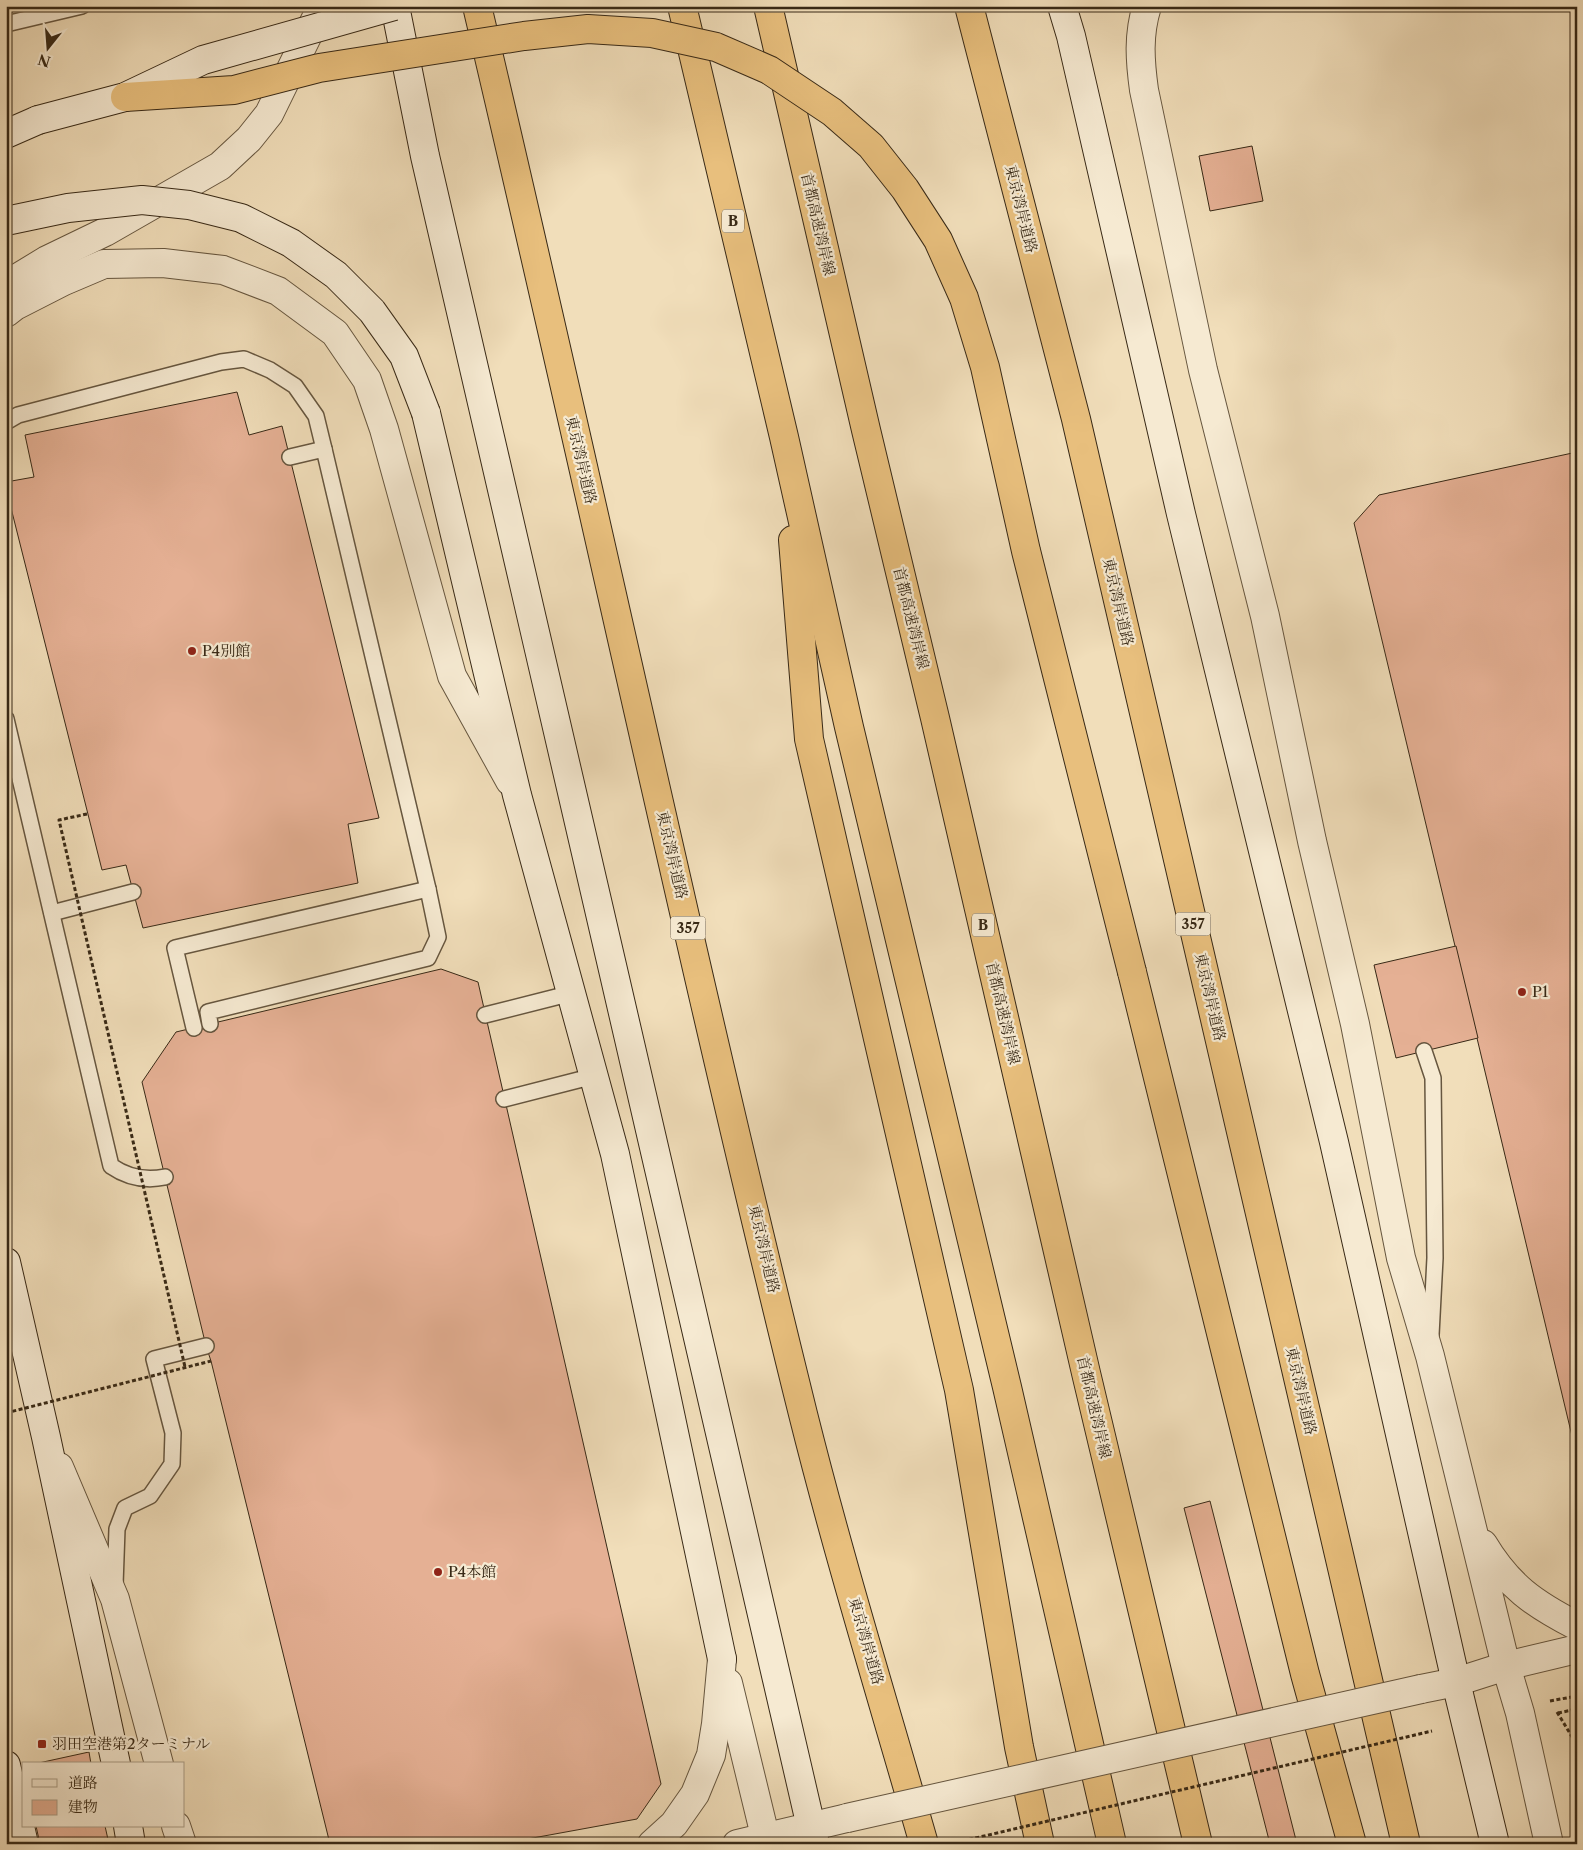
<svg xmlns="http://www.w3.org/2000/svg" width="1583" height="1850" font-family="'Libre Caslon Text','Noto Serif JP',serif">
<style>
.building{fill:#e5b094;stroke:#382916}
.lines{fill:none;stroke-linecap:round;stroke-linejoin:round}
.lane-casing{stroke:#66563f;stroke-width:18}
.street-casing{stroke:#66563f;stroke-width:30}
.secondary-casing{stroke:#382916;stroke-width:30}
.highway-casing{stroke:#382916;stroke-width:30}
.path{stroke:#382916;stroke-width:3;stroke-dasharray:4 2.5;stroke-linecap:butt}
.lane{stroke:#f6ead2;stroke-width:15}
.street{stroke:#f6ead2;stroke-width:28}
.secondary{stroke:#f6ead2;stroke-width:28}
.highway{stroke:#e8bf7d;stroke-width:28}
.street-bridge-casing{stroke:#66563f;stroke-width:30;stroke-linecap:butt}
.secondary-bridge-casing{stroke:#382916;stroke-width:30;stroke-linecap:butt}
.highway-bridge-casing{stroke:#382916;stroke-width:30;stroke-linecap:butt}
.path-bridge{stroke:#382916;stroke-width:3;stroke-dasharray:4 2.5;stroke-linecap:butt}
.street-bridge{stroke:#f6ead2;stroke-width:28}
.secondary-bridge{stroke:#f6ead2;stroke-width:28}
.highway-bridge{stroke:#e8bf7d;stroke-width:28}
.poi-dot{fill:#8f2418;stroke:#f6ead2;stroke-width:2}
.labels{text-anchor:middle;stroke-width:4.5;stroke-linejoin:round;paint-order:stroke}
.shield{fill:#f6ead2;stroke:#71634e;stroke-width:1}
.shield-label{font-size:14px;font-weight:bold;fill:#382916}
.street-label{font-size:15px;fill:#382916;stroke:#f6ead2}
.poi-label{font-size:15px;fill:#382916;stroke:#f6ead2;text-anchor:start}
</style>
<rect width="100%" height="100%" fill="#f1deba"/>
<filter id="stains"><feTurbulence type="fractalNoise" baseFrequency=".004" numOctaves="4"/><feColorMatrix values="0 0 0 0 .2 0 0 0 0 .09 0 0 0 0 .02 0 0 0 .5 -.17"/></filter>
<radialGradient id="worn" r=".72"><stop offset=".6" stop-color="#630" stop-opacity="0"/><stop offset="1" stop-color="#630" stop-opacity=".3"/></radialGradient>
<!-- building -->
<g class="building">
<polygon points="1252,146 1263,201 1210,211 1199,156"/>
<polygon points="237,392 249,435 282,426 379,818 348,824 358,883 143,928 126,865 102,870 6,488 6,482 34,477 25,435"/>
<polygon points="1577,452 1577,1457 1354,523 1379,495"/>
<polygon points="1456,946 1478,1038 1396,1058 1374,965"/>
<polygon points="441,969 478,982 661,1784 637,1819 500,1844 330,1844 211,1361 206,1346 142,1082 176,1032"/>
<polygon points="1210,1501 1297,1844 1270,1844 1184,1508"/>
<polygon points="89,1752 91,1764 34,1764"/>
<polygon points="36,1826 105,1826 109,1844 40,1844"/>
</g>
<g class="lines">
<defs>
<g id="lane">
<polyline points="6,24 82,6"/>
<polyline points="6,422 18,415 221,362 244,359 270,370 295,386 316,416 324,449"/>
<polyline points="290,457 324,449 428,889"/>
<path d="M 6,719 L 111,1166 C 127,1177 146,1181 165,1177"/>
<polyline points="52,913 133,892"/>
<polyline points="485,1015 572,993"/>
<polyline points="194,1028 175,948 428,889 438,937 428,958 208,1012 210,1024"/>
<polyline points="1424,1051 1433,1078 1435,1258 1431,1335"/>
<polyline points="504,1099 594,1076"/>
<polyline points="115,1585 117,1529 125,1508 150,1496 172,1464 173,1433 154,1359 206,1346"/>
</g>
<g id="street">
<path d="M 1147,6 C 1138,35 1140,61 1144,90 L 1203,370 L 1265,616 L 1312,841 L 1355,1024 L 1401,1258 L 1430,1356 L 1506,1666 L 1520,1713 L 1549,1844"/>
<polyline points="6,285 47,260 105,232 220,166 249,139 269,114 322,6"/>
<polyline points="6,313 15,306 64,281 104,264 163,263 223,270 278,291 335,333 367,380 384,429 452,676 510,781"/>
<polyline points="59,1467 115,1599 159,1764"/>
<path d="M 1483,1544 C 1508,1586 1534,1604 1577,1626"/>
<polyline points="728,1683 767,1844"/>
<polyline points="1421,1689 1456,1682 1506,1666 1577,1649"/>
<polyline points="176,1826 182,1844"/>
<polyline points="652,1844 674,1824 695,1794 711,1755 716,1724 722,1659"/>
<polyline points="737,1844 847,1818"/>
</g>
<g id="secondary">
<polyline points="395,6 425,156 815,1844"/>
<polyline points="1062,6 1071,36 1181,514 1334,1142 1456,1682 1495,1844"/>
<polyline points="6,134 38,120"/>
<polyline points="426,413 517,795 615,1154 722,1659"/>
<polyline points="6,1262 46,1437 116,1764"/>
<polyline points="6,1765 24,1844"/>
<polyline points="128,1826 131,1844"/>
</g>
<g id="highway">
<path d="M 477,6 C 588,475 687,946 803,1414 C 839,1558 883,1701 924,1844"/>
<polyline points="682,6 784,437 849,727 1007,1387 1112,1844"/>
<polyline points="768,6 866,430 935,718 1086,1373 1198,1844"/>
<polyline points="969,6 1076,419 1406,1844"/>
<polyline points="793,540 809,739 959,1390 1019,1747 1040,1844"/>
<polyline points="1132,972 1305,1674 1352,1844"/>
</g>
</defs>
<!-- lane casing -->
<use href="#lane" class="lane-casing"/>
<!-- street casing -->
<use href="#street" class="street-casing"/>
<!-- secondary casing -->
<use href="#secondary" class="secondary-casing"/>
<!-- highway casing -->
<use href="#highway" class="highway-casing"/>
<!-- path -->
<g class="path">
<polyline points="1550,1701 1577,1696"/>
<polyline points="1557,1712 1577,1745"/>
<polyline points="1558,1713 1577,1709"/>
</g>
<!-- lane -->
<use href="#lane" class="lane"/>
<!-- street -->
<use href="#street" class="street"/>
<!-- secondary -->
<use href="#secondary" class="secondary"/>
<!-- highway -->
<use href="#highway" class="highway"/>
<defs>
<polyline id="street-bridge" points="847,1818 1421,1689"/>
<g id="secondary-bridge">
<polyline points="38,120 125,97 203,60 394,6"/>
<polyline points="6,221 68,208 142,200 189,205 241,218 291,243 336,275 372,311 404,356 426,413"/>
</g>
<polyline id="highway-bridge" points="125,97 234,90 319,68 524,36 588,29 652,33 716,47 769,70 832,112 871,146 905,189 938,240 964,298 985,367 1026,551 1132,972"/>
</defs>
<!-- street-bridge casing -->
<use href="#street-bridge" class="street-bridge-casing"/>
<!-- secondary-bridge casing -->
<use href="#secondary-bridge" class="secondary-bridge-casing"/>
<!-- highway-bridge casing -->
<use href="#highway-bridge" class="highway-bridge-casing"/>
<!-- path-bridge -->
<g class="path-bridge">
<polyline points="87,814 59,820 185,1367"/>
<polyline points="6,1413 211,1361"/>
<polyline points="950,1844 1432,1731"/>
</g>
<!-- street-bridge -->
<use href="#street-bridge" class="street-bridge"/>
<!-- secondary-bridge -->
<use href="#secondary-bridge" class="secondary-bridge"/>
<!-- highway-bridge -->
<use href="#highway-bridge" class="highway-bridge"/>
</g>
<!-- markers -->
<g class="poi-dot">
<circle cx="192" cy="651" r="5"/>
<circle cx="1522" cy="992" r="5"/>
<circle cx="438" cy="1572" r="5"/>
<rect x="37" y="1739" width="10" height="10" rx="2.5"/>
</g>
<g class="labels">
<!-- shield labels -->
<g class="shield">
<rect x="722" y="209.5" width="22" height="23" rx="4"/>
<rect x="1175.5" y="912.5" width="35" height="23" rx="4"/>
<rect x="972" y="913.5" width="22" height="23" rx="4"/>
<rect x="670.5" y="916.5" width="35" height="23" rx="4"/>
</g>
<g class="shield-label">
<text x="733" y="226">B</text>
<text x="1193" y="929">357</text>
<text x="983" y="930">B</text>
<text x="688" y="933">357</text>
</g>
<!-- street labels -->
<g class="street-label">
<text transform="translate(1021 209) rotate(76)" y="5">東京湾岸道路</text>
<text transform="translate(818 224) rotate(77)" y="5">首都高速湾岸線</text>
<text transform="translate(581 460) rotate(77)" y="5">東京湾岸道路</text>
<text transform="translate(1118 602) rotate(77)" y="5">東京湾岸道路</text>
<text transform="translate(911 618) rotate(76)" y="5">首都高速湾岸線</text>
<text transform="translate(672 855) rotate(77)" y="5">東京湾岸道路</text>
<text transform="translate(1210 997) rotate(77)" y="5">東京湾岸道路</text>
<text transform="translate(1003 1013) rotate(77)" y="5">首都高速湾岸線</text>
<text transform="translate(764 1249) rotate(77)" y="5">東京湾岸道路</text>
<text transform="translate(1301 1391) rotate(77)" y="5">東京湾岸道路</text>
<text transform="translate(1094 1407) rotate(77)" y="5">首都高速湾岸線</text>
<text transform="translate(866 1641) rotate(74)" y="5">東京湾岸道路</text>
</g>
<!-- poi labels -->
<g class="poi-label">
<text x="202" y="656">P4別館</text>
<text x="1532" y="997">P1</text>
<text x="448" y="1577">P4本館</text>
<text x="52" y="1749">羽田空港第2ターミナル</text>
</g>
</g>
<!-- margin -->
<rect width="1583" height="1850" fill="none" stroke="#f1deba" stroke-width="25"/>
<rect x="8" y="8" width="1568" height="1835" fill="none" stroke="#382916" stroke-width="2.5"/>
<rect x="12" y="12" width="1558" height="1825" fill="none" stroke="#382916"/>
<!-- legend -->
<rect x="22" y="1762" width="162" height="65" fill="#f6ead2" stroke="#aa9d87"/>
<rect x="32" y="1779" width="25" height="8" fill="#f6ead2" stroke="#aa9d87"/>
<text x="68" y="1788" font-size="15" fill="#382916">道路</text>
<rect x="32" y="1800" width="25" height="15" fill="#e5b094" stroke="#aa9d87"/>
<text x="68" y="1812" font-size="15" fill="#382916">建物</text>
<!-- north arrow -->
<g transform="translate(48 48) rotate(197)" stroke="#f6ead2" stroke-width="4" paint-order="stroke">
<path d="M0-4L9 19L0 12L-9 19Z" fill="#382916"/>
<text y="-8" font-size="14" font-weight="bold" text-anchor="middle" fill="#382916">N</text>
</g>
<rect width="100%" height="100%" filter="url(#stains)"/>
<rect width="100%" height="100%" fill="url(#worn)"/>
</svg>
